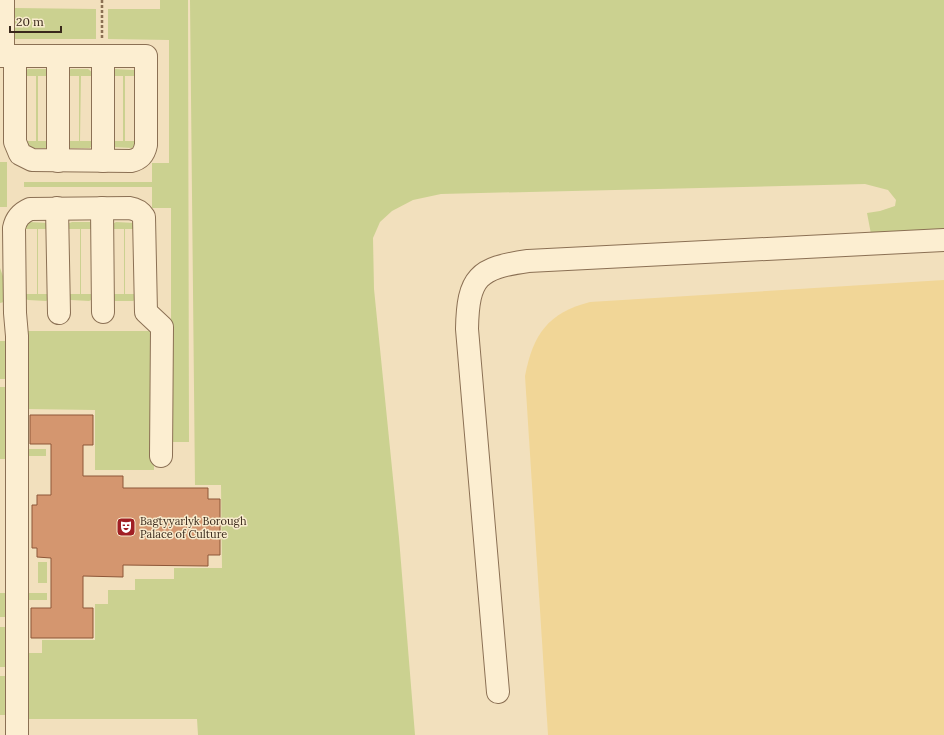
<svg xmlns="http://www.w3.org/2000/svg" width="944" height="735" font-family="Lora,serif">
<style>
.green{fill:#cbd190}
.sand{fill:#f1d697}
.building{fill:#d4966f;stroke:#8d5738}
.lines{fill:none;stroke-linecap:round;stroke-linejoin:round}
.minor-casing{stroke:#8b7054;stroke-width:24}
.path{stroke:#8b7054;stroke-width:2.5;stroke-dasharray:3 2;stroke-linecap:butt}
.minor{stroke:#fceed1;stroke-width:22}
.labels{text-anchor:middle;stroke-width:3;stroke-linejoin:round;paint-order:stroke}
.poi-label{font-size:11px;fill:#39281b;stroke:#f8ebcd;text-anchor:start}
</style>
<rect width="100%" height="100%" fill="#f2e0bd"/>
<!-- green -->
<g class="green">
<polygon points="160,0 188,0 189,442 169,442 171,323 171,208 152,208 152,187 24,187 24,182 152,182 152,163 169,163 169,40 108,39 108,9 160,9"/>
<polygon points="190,0 944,0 944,229 871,234 867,213 880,211 895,206 896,200 888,190 865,184 441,194 413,200 392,211 380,222 373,238 374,289 399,538 415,735 198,735 197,719 26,719 26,653 42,653 42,640 95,640 95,604 108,604 108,590 135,590 135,579 174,579 174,568 222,568 221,485 195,485"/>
<polygon points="15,8 96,9 96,39 15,39"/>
<polygon points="28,69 47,69 49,71 50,76 38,76 38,141 51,141 48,147 45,148 28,148 23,141 36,141 36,76 23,76 26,70"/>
<polygon points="71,69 88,69 93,73 93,76 81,76 80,141 93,141 93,144 90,148 70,148 68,146 66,141 79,141 79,76 66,76 67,71"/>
<polygon points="114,69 134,70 136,71 137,76 125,76 125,141 137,141 132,148 113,147 110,141 123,141 123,76 110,76"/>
<rect x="0" y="162" width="7" height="45"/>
<polygon points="29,222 48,223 51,229 38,229 38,294 51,294 51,298 46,301 28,300 26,299 24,294 37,294 37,229 24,229"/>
<polygon points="72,222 90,222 92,223 94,229 81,229 81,294 94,294 93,299 89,301 71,300 68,299 67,294 80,294 80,229 67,229 67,224"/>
<polygon points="116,222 135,223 138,229 125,229 125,294 138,294 137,299 133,301 115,301 113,299 111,294 124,294 124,229 111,229 111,225"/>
<polygon points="0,268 4,279 4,302 0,303"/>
<polygon points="26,331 154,331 154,470 95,470 95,410 26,409"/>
<rect x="0" y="341" width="8" height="38"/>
<rect x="0" y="387" width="8" height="72"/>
<rect x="24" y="449" width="22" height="7"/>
<rect x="38" y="562" width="9" height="21"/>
<rect x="0" y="593" width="8" height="24"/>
<rect x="25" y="593" width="22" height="7"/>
<rect x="0" y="627" width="8" height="40"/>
<rect x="0" y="676" width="8" height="39"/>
</g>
<!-- sand -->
<path class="sand" d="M 944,280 L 944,735 L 548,735 L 525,376 C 533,334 548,313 590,302 Z"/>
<!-- building -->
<polygon class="building" points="30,415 93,415 93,445 83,445 83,476 123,476 123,488 208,488 208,499 220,499 220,555 208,555 208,566 123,565 123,577 83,576 83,608 93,608 93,638 31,638 31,608 51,608 51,558 37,557 37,548 32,548 32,505 37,505 37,495 51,495 51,444 30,444"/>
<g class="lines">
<defs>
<g id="minor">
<polyline points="3,0 3,56"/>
<path d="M 0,56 L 146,56 L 146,145 C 144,155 140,159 131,161 L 32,160 L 20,154 L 15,142 L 15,56"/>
<polyline points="58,161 58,56"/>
<polyline points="103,161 103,56"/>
<polyline points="57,208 59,313"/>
<polyline points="102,208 103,312"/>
<path d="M 498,692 L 467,329 C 468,277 478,268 528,261 L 944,240"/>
<path d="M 17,735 L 17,336 L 15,313 L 14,228 C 16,218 21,213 30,209 L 129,208 C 136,209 140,211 144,217 L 146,312 L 162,327 L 161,456"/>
</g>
</defs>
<!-- minor casing -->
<use href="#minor" class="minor-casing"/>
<!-- path -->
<polyline class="path" points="102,38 102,0"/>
<!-- minor -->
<use href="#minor" class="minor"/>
</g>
<!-- icons -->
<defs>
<symbol id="theatre-square" viewBox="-11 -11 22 22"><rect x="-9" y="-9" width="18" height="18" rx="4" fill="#a01f24" stroke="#f8ebcd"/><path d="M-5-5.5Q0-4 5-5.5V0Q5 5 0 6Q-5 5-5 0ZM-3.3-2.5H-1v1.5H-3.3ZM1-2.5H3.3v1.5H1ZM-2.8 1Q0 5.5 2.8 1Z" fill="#fff"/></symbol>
</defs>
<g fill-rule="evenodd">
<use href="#theatre-square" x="115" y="516" width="22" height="22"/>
</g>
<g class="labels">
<!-- poi labels -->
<g class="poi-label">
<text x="140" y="525">Bagtyyarlyk Borough<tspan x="140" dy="13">Palace of Culture</tspan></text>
</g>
</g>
<!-- scale -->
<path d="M10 26v6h51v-6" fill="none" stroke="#39281b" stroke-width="2"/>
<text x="16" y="26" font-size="12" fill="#39281b" stroke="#f8ebcd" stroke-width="3" paint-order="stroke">20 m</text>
</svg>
